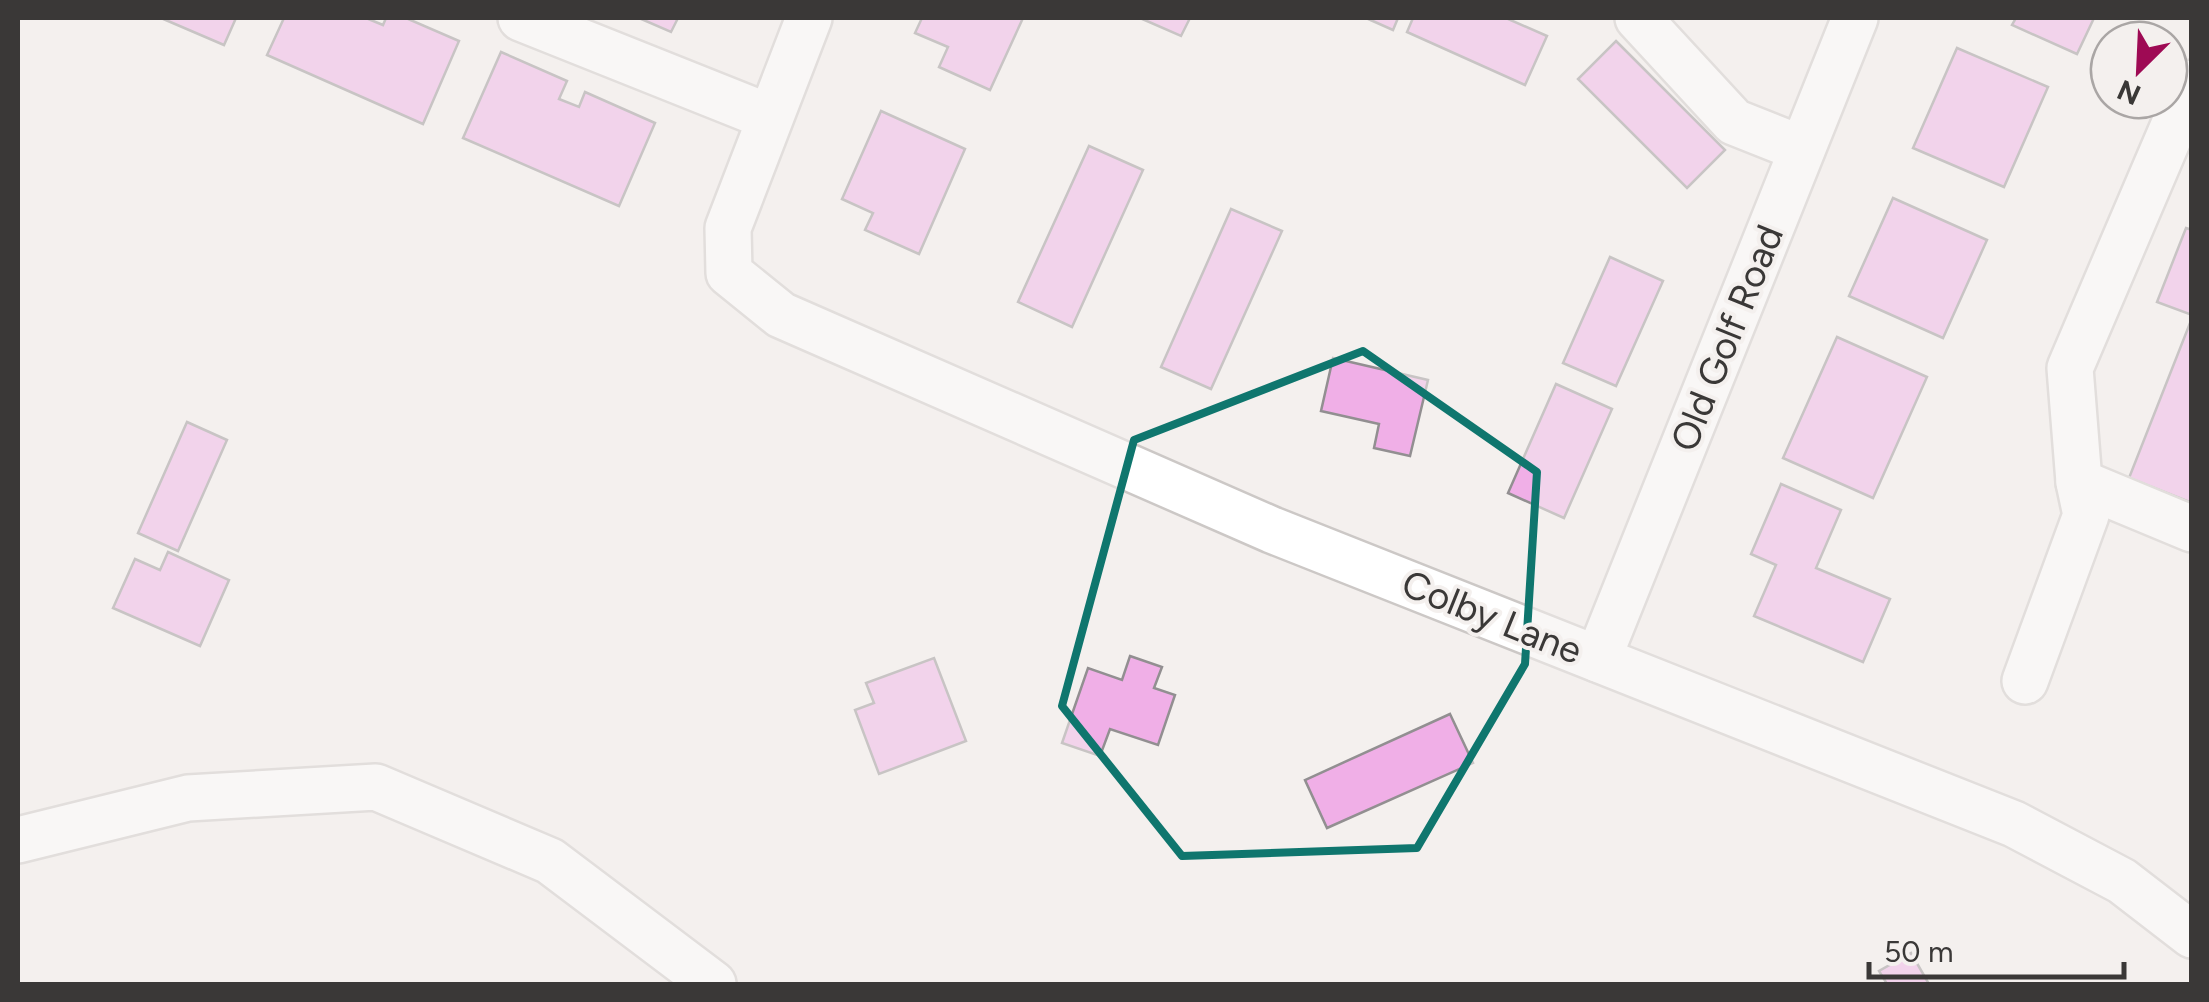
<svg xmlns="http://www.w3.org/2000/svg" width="2209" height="1002" font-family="Figtree,sans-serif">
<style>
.building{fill:#f0afe7;stroke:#928f91;stroke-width:2.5}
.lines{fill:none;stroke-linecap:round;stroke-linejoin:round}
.minor-casing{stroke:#ccc8c6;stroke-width:50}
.minor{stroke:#fff;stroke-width:45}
.marked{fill:none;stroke:#0f766e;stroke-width:8;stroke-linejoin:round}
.labels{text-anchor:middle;stroke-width:8;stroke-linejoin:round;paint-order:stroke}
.street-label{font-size:38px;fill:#3a3837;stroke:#f4f0ee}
</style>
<rect width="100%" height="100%" fill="#f4f0ee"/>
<!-- building -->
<g class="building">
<polygon points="161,18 236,18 224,45"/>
<polygon points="284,18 366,18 383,25 386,18 406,18 459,41 423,124 267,55"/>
<polygon points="639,18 678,18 671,32"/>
<polygon points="922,18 1023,18 990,90 939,67 948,47 915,33"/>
<polygon points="1140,18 1190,18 1181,36"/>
<polygon points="1366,18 1398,18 1393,30"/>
<polygon points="1413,18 1506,18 1547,36 1525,85 1407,32"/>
<polygon points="2016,18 2094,18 2077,54 2012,25"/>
<polygon points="1616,41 1725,150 1687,188 1578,79"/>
<polygon points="1957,48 2048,87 2004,187 1913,148"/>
<polygon points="501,52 567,81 559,99 579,107 585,92 655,123 619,206 463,138"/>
<polygon points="881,111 965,149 919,254 865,230 873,213 842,199"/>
<polygon points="1089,146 1143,170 1072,327 1018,302"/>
<polygon points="1893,198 1987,240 1943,338 1849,296"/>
<polygon points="1231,209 1282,231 1211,389 1161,367"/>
<polygon points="2186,228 2192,230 2192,315 2157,302"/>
<polygon points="1610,257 1663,281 1616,386 1563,363"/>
<polygon points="2192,318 2192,503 2129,478"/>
<polygon points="1837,337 1927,377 1873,498 1783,458"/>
<polygon points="1333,358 1428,380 1410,456 1374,448 1379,424 1321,411"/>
<polygon points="1556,384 1612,409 1564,518 1508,493"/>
<polygon points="187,422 227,440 178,551 138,533"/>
<polygon points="1781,484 1841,510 1816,568 1890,599 1863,662 1754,616 1776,565 1751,554"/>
<polygon points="168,552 229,580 200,646 113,608 135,559 160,570"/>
<polygon points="1130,656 1162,667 1154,688 1175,695 1158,745 1110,729 1100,756 1062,743 1088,668 1122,680"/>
<polygon points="934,658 966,741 879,774 855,710 874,703 866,683"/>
<polygon points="1450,714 1473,763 1327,828 1305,780"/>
<polygon points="1911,953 1929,984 1887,984 1879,971"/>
</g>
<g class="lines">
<defs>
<g id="minor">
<polyline points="521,18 769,117"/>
<polyline points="809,18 728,228 729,273 781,315 1272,530 2014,824 2122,881 2192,935"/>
<polyline points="1638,18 1734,122 1802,149"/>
<polyline points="2079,482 2192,529"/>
<polyline points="1598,659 1855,18"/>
<polyline points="2025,681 2086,515 2079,482 2070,368 2192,83"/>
<polyline points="18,840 188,798 376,787 550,861 713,984"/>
</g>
</defs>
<!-- minor casing -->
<use href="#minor" class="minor-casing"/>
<!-- minor -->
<use href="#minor" class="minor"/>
</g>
<!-- marked area -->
<path d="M0 0H2209V1002H0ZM 1363,351 L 1537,472 L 1525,664 L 1417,848 L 1182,856 L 1062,706 L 1134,440 Z" fill="#f4f0ee" fill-opacity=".55" fill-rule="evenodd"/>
<path class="marked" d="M 1363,351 L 1537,472 L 1525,664 L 1417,848 L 1182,856 L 1062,706 L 1134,440 Z"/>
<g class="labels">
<!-- street labels -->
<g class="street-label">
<text transform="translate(1727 338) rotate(-68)" y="13">Old Golf Road</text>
<text transform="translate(1492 617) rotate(22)" y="13">Colby Lane</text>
</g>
</g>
<!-- border -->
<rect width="2209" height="1002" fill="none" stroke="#3a3837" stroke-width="40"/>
<!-- north arrow -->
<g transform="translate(2139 70) rotate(204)"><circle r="48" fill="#f4f0ee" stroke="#aaa6a5" stroke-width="2.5"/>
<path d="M0-8L18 38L0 25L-18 38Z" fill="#9e0a54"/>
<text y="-15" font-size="28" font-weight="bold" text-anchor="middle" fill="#3a3837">N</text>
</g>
<!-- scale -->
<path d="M1869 962v15h255v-15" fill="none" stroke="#3a3837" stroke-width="5"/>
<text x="1884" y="962" font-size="30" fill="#3a3837" stroke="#f4f0ee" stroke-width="8" paint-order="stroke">50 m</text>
</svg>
